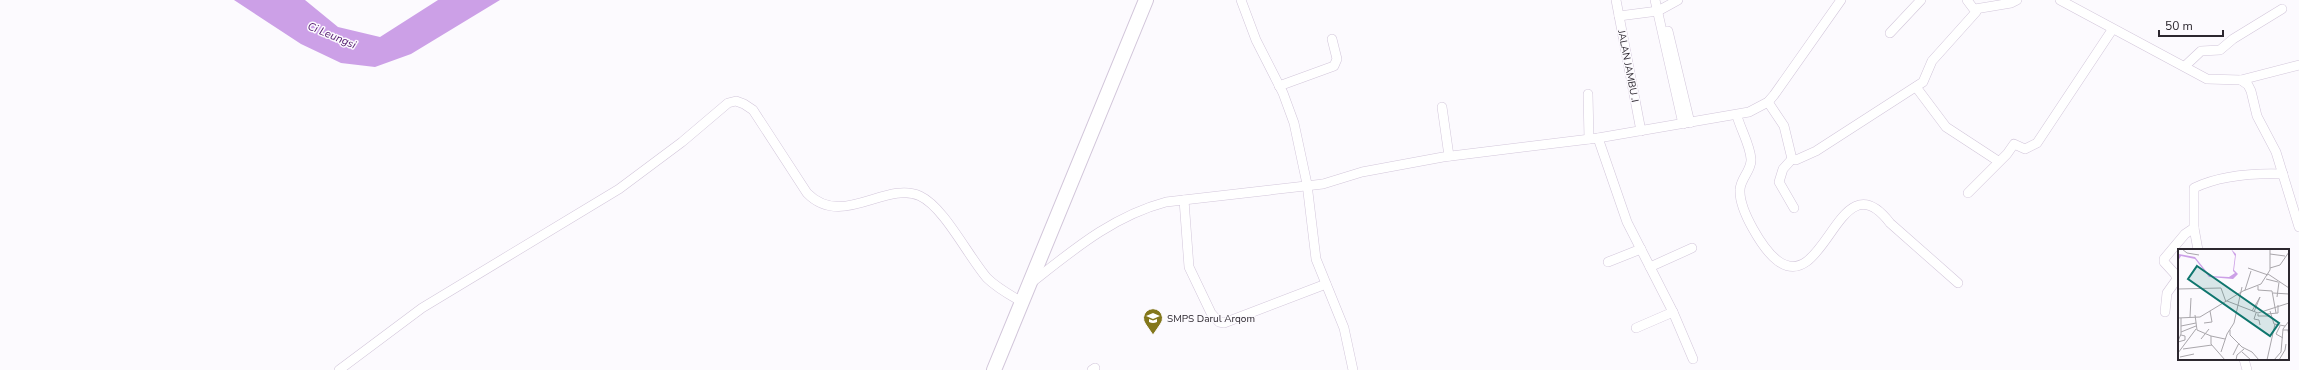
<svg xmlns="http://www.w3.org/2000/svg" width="2299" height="370" font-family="'Nunito Sans',sans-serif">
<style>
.water{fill:#cca0e7}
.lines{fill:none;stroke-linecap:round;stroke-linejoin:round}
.street-casing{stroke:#d2c6da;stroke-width:10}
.primary-casing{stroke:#d2c6da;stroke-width:16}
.street{stroke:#fff;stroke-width:9}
.primary{stroke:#fff;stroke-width:14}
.labels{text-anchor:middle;stroke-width:3;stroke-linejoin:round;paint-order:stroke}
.street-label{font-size:10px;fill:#2c272f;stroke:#fcfafe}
.poi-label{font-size:10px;fill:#2c272f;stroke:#fcfafe;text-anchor:start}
.water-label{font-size:11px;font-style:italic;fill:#521a6d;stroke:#fcfafe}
.inset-road{fill:none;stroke:#a9a6ab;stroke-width:1}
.view{fill:#0f766e;fill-opacity:0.15;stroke:#0f766e;stroke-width:2}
.inset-edge{fill:none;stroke:#2c272f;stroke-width:2}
</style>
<rect width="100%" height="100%" fill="#fcfafe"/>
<!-- water -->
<polygon class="water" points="234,0 305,0 338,27 380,37 438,0 500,0 411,54 375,67 341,63 301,44"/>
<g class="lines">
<defs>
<g id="street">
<polyline points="1241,0 1256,40 1283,93 1294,123 1307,184 1316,259 1344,328 1353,370"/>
<polyline points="1616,0 1641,131"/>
<polyline points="1655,0 1683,124"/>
<polyline points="2060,0 2207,79 2241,80 2299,65"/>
<polyline points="1975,9 2011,3 2017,0"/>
<polyline points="1619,16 1658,11 1678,0"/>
<polyline points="1668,31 1690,123"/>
<polyline points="1890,33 1921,0"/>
<polyline points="2185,66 2201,51 2220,50 2233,39 2282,9"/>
<polyline points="2241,80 2248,85 2251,91 2257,116 2276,152 2299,227"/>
<polyline points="1279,86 1334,66 1337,59 1332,39"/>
<polyline points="1916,87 1946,127 1998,161"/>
<polyline points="1588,94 1589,139"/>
<polyline points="1768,102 1784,126 1792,159 1796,160 1816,151 1923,82 1932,61 1976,12 1967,0"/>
<polyline points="1442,107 1449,156"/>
<path d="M 1737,116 C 1741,130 1750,145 1751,159 C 1752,170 1740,179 1740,190 C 1739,210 1763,250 1778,261 C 1826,295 1839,156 1890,223 L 1958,283"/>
<polyline points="1598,138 1627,222 1673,312 1693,359"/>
<polyline points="1792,159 1783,169 1779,182 1794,208"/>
<polyline points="1968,193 2007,154 2014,144 2025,149 2037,143 2112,30"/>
<polyline points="1184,200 1189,267 1211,313 1219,322 1224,323 1326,284"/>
<polyline points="2194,228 2198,250"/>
<polyline points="1608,262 1641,249"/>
<polyline points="1650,267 1692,248"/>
<path d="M 1031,283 C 1073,250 1113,216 1166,202 L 1323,184 L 1362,172 L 1443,157 L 1598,138 L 1749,112 L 1768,102 L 1774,95 L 1841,0"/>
<path d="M 2165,312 L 2167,293 L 2177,279 L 2175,274 L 2164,262 L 2164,259 L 2185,234 L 2194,228 L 2194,188 C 2221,175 2253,173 2283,174"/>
<polyline points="1636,328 1673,312"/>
<polyline points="2244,359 2247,370"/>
<path d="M 339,370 L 422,308 L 619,189 L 682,142 L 728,103 L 736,101 L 744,104 L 753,110 L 807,193 C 842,229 886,180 920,196 C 944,207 968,256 987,278 C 997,288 1010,295 1022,302"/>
<polyline points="1092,370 1095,368"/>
</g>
<polyline id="primary" points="994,370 1146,0"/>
</defs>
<!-- street casing -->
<use href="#street" class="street-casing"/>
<!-- primary casing -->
<use href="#primary" class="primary-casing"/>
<!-- street -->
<use href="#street" class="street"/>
<!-- primary -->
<use href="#primary" class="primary"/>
</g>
<!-- icons -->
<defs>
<symbol id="school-pin" viewBox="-11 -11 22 30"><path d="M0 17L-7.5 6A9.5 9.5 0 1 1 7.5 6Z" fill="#83771c" stroke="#fcfafe"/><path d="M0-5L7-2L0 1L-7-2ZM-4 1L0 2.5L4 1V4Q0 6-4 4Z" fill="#fff"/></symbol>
</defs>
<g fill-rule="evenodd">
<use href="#school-pin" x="1142" y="307" width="22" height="30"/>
</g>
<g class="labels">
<!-- street labels -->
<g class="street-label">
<text transform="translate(1629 66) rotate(79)" y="4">JALAN JAMBU .I</text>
</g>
<!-- poi labels -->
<g class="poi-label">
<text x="1167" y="322">SMPS Darul Arqom</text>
</g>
<!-- water labels -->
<g class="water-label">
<text transform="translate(332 35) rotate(23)" y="4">Ci Leungsi</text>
</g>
</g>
<!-- overview -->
<g transform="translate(2178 249)">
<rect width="111" height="111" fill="#fcfafe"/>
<path d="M 53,0 L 58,5 L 56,21 L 60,25 L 55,30 L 31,28 L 17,10 L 3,7 L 0,12 L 1,5 L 17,8 L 32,27 L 51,28 L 57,24 L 55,22 L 57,7 Z" fill="#cca0e7"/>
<path class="inset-road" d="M 4,0 L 9,4 L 21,6M 92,5 L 107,7M 70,19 L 90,26M 92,19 L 102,16 L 111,3M 90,25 L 111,39M 88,30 L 100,33M 80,37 L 80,41 L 94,42 L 98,64M 0,40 L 43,39 L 48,53M 67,41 L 73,22M 95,44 L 111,45M 99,48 L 101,33M 49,52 L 80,64 L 111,54M 74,62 L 82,48 L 76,63M 92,62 L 96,75 L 107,77M 78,64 L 76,70 L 81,71 L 82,76M 80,65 L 80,67 L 91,67M 89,65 L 100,64 L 100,56M 17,66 L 19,81 L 33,87 L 33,95 L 47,111M 12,68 L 13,49M 0,69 L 22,68 L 65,42 L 83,35 L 92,21 L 92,0M 26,74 L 34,73 L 32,62M 3,77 L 18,74M 102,77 L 98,85 L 105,89M 52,81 L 52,86 L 64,98 L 74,103 L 81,111M 105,81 L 110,81 L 111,88M 3,83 L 18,77M 33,87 L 47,90M 23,90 L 31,80M 0,92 L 3,85 L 3,69M 0,93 L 7,91 L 7,87 L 3,86M 5,100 L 34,96M 43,103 L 49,85 L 56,74 L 64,38M 64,103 L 73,111M 0,104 L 18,80M 55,106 L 61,94M 2,108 L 16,105M 58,111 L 59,106 L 66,100M 89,111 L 97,75M 96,111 L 103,103 L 105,80 L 111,72M 101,111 L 107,101 L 108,95"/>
<path class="view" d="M 19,17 L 101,74 L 92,87 L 10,30 Z"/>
<rect width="111" height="111" class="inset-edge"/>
</g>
<!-- scale -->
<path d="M2159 30v6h64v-6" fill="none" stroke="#2c272f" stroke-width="2"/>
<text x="2165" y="30" font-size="12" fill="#2c272f" stroke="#fcfafe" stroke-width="3" paint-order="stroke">50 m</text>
</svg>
